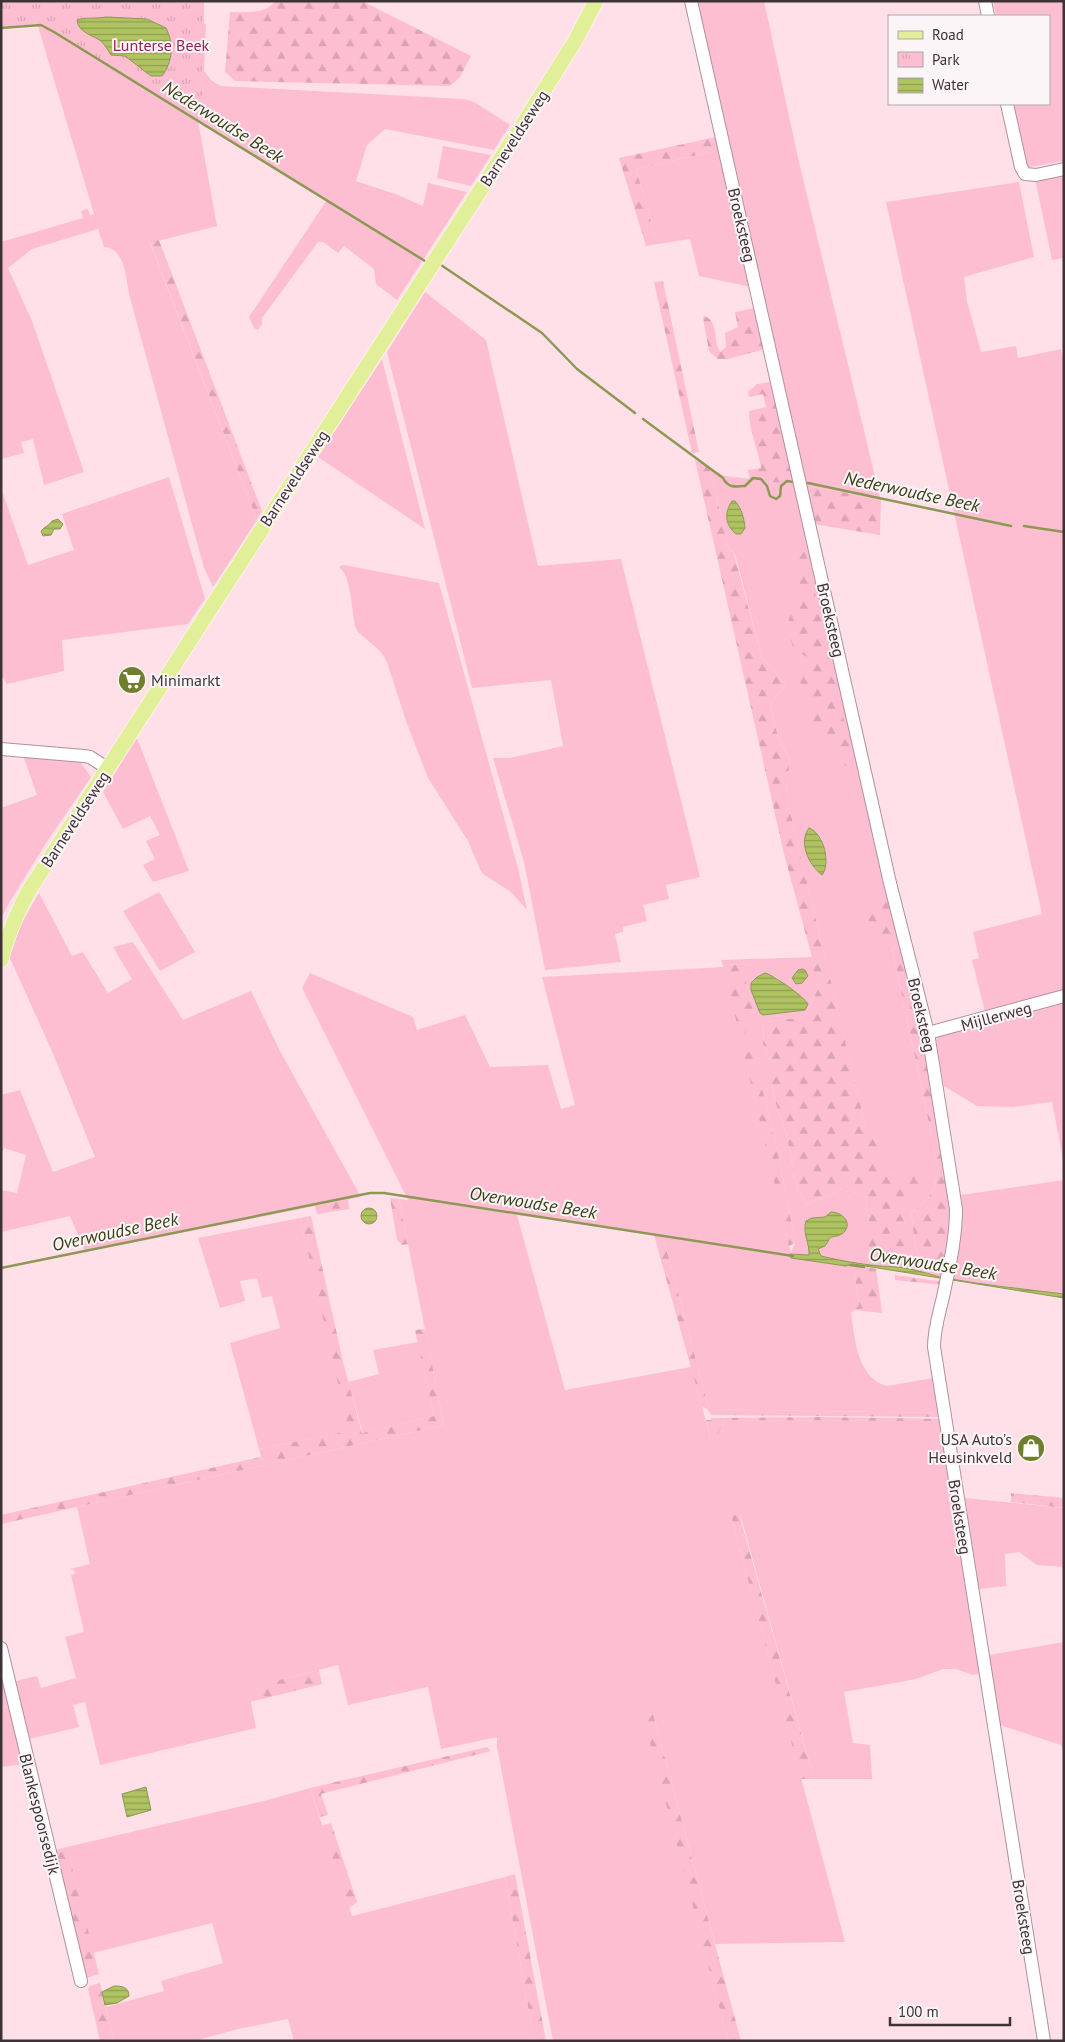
<svg xmlns="http://www.w3.org/2000/svg" width="1065" height="2042" font-family="'PT Sans',sans-serif">
<style>
.grass{fill:#febed1;fill-rule:evenodd}
.forest{fill:url(#forest-firs)}
.park{fill:url(#park-tufts)}
.water{fill:url(#water-rules);stroke:#8d9854}
.lines{fill:none;stroke-linecap:round;stroke-linejoin:round}
.stream{stroke:#8d9854;stroke-width:2.5}
.minor-casing{stroke:#ad9199;stroke-width:14}
.major-casing{stroke:#fff;stroke-width:16}
.minor{stroke:#fff;stroke-width:12}
.major{stroke:#e0ef98;stroke-width:15}
.labels{text-anchor:middle;stroke-width:4;stroke-linejoin:round;paint-order:stroke}
.park-label{font-size:16px;fill:#952255;stroke:#fbf5f7}
.street-label{font-size:16px;fill:#3d3235;stroke:#fbf5f7}
.poi-label{font-size:16px;fill:#3d3235;stroke:#fbf5f7;text-anchor:start}
.water-label{font-size:18px;font-style:italic;fill:#384017;stroke:#fbf5f7}
</style>
<defs>
<pattern id="forest-firs" width="22" height="20" patternUnits="userSpaceOnUse" patternTransform="scale(1.25)"><rect width="22" height="20" fill="#febed1"/><path d="M5 1l3.5 6h-7zM16 11l3.5 6h-7z" fill="#dba4b4"/></pattern>
<pattern id="park-tufts" width="24" height="20" patternUnits="userSpaceOnUse" patternTransform="scale(1.25)"><rect width="24" height="20" fill="#febed1"/><path d="M3 7l-1-3M5 7V3M7 7l1-3M15 17l-1-3M17 17v-4M19 17l1-3" fill="none" stroke="#dba4b4"/></pattern>
<pattern id="water-rules" width="6" height="5" patternUnits="userSpaceOnUse" patternTransform="scale(1.25)"><rect width="6" height="5" fill="#afc361"/><path d="M0 2.5h6" fill="none" stroke="#909f51"/></pattern>
</defs>
<rect width="100%" height="100%" fill="#ffe0e9"/>
<!-- grass -->
<g class="grass">
<polygon points="694,1 764,1 799,162 881,501 859,495 804,485"/>
<polygon points="993,1 1064,1 1064,161 1025,168 1013,104 1049,104 1049,16 996,16"/>
<path d="M 196,17 L 206,25 L 204,71 L 212,81 L 221,86 L 464,99 L 474,102 L 510,125 L 494,150 L 385,129 L 367,145 L 356,181 L 398,195 L 423,206 L 428,183 L 467,192 L 397,300 L 376,284 L 374,269 L 344,246 L 338,253 L 323,242 L 318,242 L 262,318 L 262,324 L 258,330 L 254,328 L 249,317 L 327,200 L 198,121 L 217,226 L 150,243 L 257,520 L 213,587 L 204,568 L 130,298 C 126,281 126,248 104,247 L 98,229 L 32,249 L 8,268 L 32,321 L 84,472 L 44,485 L 33,439 L 21,442 L 24,453 L 1,459 L 1,242 L 83,218 L 81,211 L 88,209 L 90,215 L 94,214 L 38,26 L 32,24 L 1,27 L 1,24 Z"/>
<polygon points="443,146 491,155 471,186 437,178"/>
<polygon points="720,150 751,287 699,276 690,239 646,246 643,236 654,232 636,169"/>
<polygon points="1064,174 1064,258 1052,260 1035,179"/>
<polygon points="1019,182 1034,257 964,277 967,301 981,352 1016,346 1018,358 1061,349 1064,365 1064,994 986,1016 972,960 979,958 973,932 1042,914 886,202"/>
<polygon points="425,292 486,340 538,566 621,559 700,877 666,885 669,899 643,905 647,921 623,927 623,932 615,934 621,962 545,970 524,862 493,758 510,758 563,746 551,680 472,688 387,352"/>
<polygon points="382,359 425,529 318,457"/>
<path d="M 710,468 L 725,476 L 795,484 L 904,946 L 892,948 L 938,1167 C 936,1191 930,1199 911,1213 L 916,1249 L 922,1264 L 945,1267 L 946,1278 L 897,1267 L 844,1262 L 821,1256 L 818,1250 C 828,1244 828,1237 842,1234 L 828,1213 L 825,1217 L 812,1218 L 804,1227 L 809,1244 L 809,1256 L 791,1254 L 791,1258 L 846,1266 L 853,1264 L 859,1305 L 851,1313 C 855,1339 857,1378 887,1386 L 939,1377 L 942,1413 L 709,1409 L 663,1236 L 517,1215 L 565,1390 L 691,1367 L 713,1447 L 717,1445 L 717,1435 L 725,1420 L 945,1421 L 982,1673 L 973,1675 L 956,1669 L 943,1669 L 916,1679 L 844,1692 L 853,1743 L 870,1745 L 872,1779 L 814,1779 L 740,1514 L 731,1516 L 845,1942 L 715,1944 L 653,1714 L 644,1716 L 728,2041 L 553,2041 L 497,1747 L 497,1737 L 441,1749 L 428,1687 L 348,1705 L 338,1665 L 248,1688 L 256,1728 L 100,1765 L 85,1702 L 73,1705 L 79,1727 L 29,1739 L 16,1681 L 37,1676 L 41,1688 L 76,1678 L 65,1637 L 84,1632 L 71,1575 L 75,1574 L 74,1570 L 70,1569 L 90,1564 L 77,1507 L 444,1425 L 399,1199 L 408,1200 L 302,988 L 310,973 L 413,1017 L 417,1030 L 465,1015 L 490,1067 L 548,1065 L 561,1109 L 575,1105 L 542,977 L 724,967 L 791,1253 L 795,1243 C 783,1172 768,1101 744,1032 L 754,1015 L 745,976 L 753,964 L 723,965 L 721,960 L 812,957 L 813,962 L 801,967 L 810,970 L 819,987 L 804,1017 L 764,1022 L 763,1044 L 772,1062 L 772,1084 L 775,1101 L 786,1133 L 797,1189 L 807,1205 L 842,1189 L 865,1195 L 869,1220 L 907,1247 L 906,1224 L 901,1215 L 924,1170 L 885,1175 L 877,1139 L 867,1134 L 786,794 L 790,760 L 778,737 L 770,704 L 786,685 L 762,658 L 735,554 L 730,550 L 727,543 ZM 814,830 L 822,839 L 826,869 ZM 775,976 L 788,988 L 804,998 L 776,1013 L 763,1015 Z"/>
<polygon points="169,477 205,599 188,624 62,640 64,671 7,684 1,675 1,488 28,565 74,550 62,514"/>
<path d="M 343,565 L 439,583 L 518,868 L 527,910 L 511,892 L 483,874 L 480,869 L 468,841 L 428,778 L 406,721 L 387,662 L 380,651 L 358,632 L 355,626 C 352,612 351,574 339,567 Z"/>
<polygon points="137,738 189,871 153,882 143,865 155,859 146,841 160,835 150,816 123,829 103,792"/>
<polygon points="23,755 79,760 91,777 46,843 9,903 1,919 1,808 37,795"/>
<polygon points="159,892 195,952 160,971 123,911"/>
<polygon points="39,893 72,956 83,952 108,993 132,979 113,947 133,942 183,1020 251,991 280,1051 361,1197 85,1252 70,1216 1,1232 1,1190 17,1193 26,1155 4,1148 1,1155 1,1095 20,1090 53,1172 95,1157 51,1049 9,956 22,922"/>
<polygon points="1064,1001 1064,1164 1052,1102 1013,1107 977,1106 944,1086 936,1040 940,1035"/>
<polygon points="1064,1180 1064,1294 951,1279 963,1215 961,1195"/>
<polygon points="300,1218 350,1431 259,1449 230,1343 280,1328 272,1296 262,1298 257,1278 240,1281 245,1301 220,1308 198,1238"/>
<polygon points="418,1342 434,1416 363,1433 348,1382 379,1374 373,1350"/>
<polygon points="965,1498 1064,1508 1064,1567 1037,1565 1019,1552 1005,1554 1006,1586 979,1589"/>
<polygon points="1064,1642 1064,1755 1061,1745 1000,1725 989,1655"/>
<polygon points="1,1671 23,1764 1,1767"/>
<polygon points="310,1788 352,1916 505,1877 534,2041 294,2041 288,2019 238,2029 194,2041 114,2041 106,2007 164,1991 161,1981 223,1963 212,1923 93,1953 67,1847 268,1800"/>
</g>
<!-- forest -->
<g class="forest">
<path d="M 276,1 L 362,1 L 471,56 L 460,77 L 450,86 L 235,81 L 225,72 L 230,12 C 246,12 264,15 276,1 Z"/>
<polygon points="716,137 720,150 636,169 654,232 643,236 619,158"/>
<polygon points="159,240 262,511 257,520 150,242"/>
<polygon points="663,281 699,452 692,453 654,282"/>
<path d="M 755,308 L 765,349 L 728,359 L 718,359 L 709,351 L 703,318 L 704,316 C 719,321 713,341 720,352 L 726,347 L 725,333 L 738,327 L 735,312 Z"/>
<path d="M 772,382 L 795,484 L 750,480 L 748,470 L 761,468 C 758,448 749,432 749,411 L 766,407 L 763,394 L 749,397 L 748,392 L 757,384 Z"/>
<path d="M 695,460 L 710,468 L 727,543 L 730,550 L 734,554 L 762,658 L 786,685 L 770,704 L 778,737 L 790,760 L 786,794 L 867,1133 L 877,1139 L 886,1175 L 924,1169 L 917,1200 L 907,1205 L 901,1215 L 906,1224 L 910,1242 L 907,1247 L 911,1253 L 905,1261 C 888,1262 876,1254 863,1243 L 869,1220 L 865,1195 L 842,1189 L 807,1205 L 797,1189 L 786,1133 L 775,1101 L 772,1084 L 772,1062 L 763,1044 L 764,1022 L 804,1017 L 819,987 L 818,984 L 810,987 L 807,979 L 810,971 L 800,967 L 813,961 L 784,854 Z"/>
<polygon points="804,485 859,495 881,501 880,535 814,524"/>
<path d="M 803,551 L 806,554 L 855,769 L 841,764 L 827,737 L 807,738 L 814,704 L 800,682 L 813,660 C 808,657 800,654 796,650 C 776,625 801,597 801,571 C 800,567 799,563 798,559 Z"/>
<path d="M 884,891 L 899,939 L 882,938 L 868,932 C 867,913 866,900 884,891 Z"/>
<path d="M 904,946 L 917,992 L 955,1214 L 945,1267 L 922,1264 L 916,1249 L 911,1213 C 930,1199 936,1191 938,1167 L 892,948 Z"/>
<path d="M 754,964 L 745,976 L 754,1015 L 745,1033 C 768,1101 783,1172 795,1243 L 789,1246 L 723,965 Z"/>
<polygon points="390,1198 399,1199 408,1244 402,1245 397,1240"/>
<polygon points="348,1199 349,1209 317,1214 315,1206"/>
<polygon points="311,1216 343,1362 362,1433 434,1416 415,1330 425,1329 444,1425 1,1524 1,1515 261,1457 259,1449 349,1431 300,1218"/>
<polygon points="654,1235 663,1236 709,1409 942,1413 944,1417 711,1415 707,1409 702,1407"/>
<polygon points="853,1264 876,1269 882,1313 854,1310 859,1305"/>
<polygon points="895,1275 944,1282 943,1285 895,1280"/>
<polygon points="822,1417 945,1419 945,1421 725,1420 717,1435 717,1446 713,1448 706,1420 711,1420 711,1418"/>
<polygon points="1011,1493 1064,1498 1064,1508 1011,1502"/>
<polygon points="740,1513 741,1521 814,1779 801,1779 731,1516"/>
<polygon points="319,1670 322,1684 250,1702 247,1688"/>
<polygon points="653,1714 741,2041 728,2041 643,1716"/>
<polygon points="487,1747 491,1751 321,1794 328,1815 320,1817 310,1788"/>
<polygon points="331,1823 357,1902 349,1908 322,1826"/>
<polygon points="67,1847 99,1974 86,1978 55,1850"/>
<polygon points="515,1874 546,2041 534,2041 505,1877"/>
<polygon points="100,1983 114,2041 100,2041 88,1989 89,1986"/>
</g>
<!-- park -->
<polygon class="park" points="1,1 204,1 203,88 198,119 54,31 36,24 1,27"/>
<!-- water -->
<g class="water">
<path d="M 106,17 L 147,19 L 166,28 C 174,44 173,61 162,76 L 151,76 L 125,56 L 111,55 C 108,50 105,45 101,41 C 92,35 78,32 77,20 C 86,17 96,19 106,17 Z"/>
<path d="M 732,501 L 735,501 C 742,509 744,518 745,528 L 741,534 L 736,534 C 725,525 724,513 732,501 Z"/>
<path d="M 58,519 L 63,524 L 60,529 L 54,529 L 51,535 L 43,536 L 41,531 C 45,526 49,526 52,521 Z"/>
<path d="M 809,828 C 824,833 831,864 822,875 C 809,865 798,843 809,828 Z"/>
<polygon points="802,969 805,970 808,976 802,983 796,984 792,978 798,970"/>
<path d="M 765,973 C 775,976 803,996 808,1004 L 805,1010 L 763,1015 L 760,1013 L 751,990 L 751,983 L 757,977 Z"/>
<circle cx="369" cy="1216" r="8"/>
<path d="M 831,1212 C 841,1212 852,1221 845,1231 C 842,1236 834,1236 830,1238 L 825,1246 L 818,1249 L 821,1256 C 846,1262 871,1266 897,1267 C 913,1268 930,1275 945,1278 C 984,1285 1024,1289 1064,1294 L 1064,1298 L 853,1264 L 846,1266 L 791,1258 L 790,1254 L 809,1255 C 810,1244 802,1232 806,1221 L 812,1218 L 825,1217 Z"/>
<polygon points="146,1787 151,1810 127,1817 122,1794"/>
<path d="M 114,1986 C 122,1986 129,1987 129,1996 L 117,2003 L 105,2005 L 102,1992 Z"/>
</g>
<g class="lines">
<!-- stream -->
<g class="stream">
<polyline points="1,28 41,25 54,32 425,261"/>
<polyline points="441,265 542,333 577,369 635,413"/>
<path d="M 643,419 L 723,478 C 728,488 735,487 745,486 L 753,478 L 761,479 L 767,486 L 770,496 L 776,499 L 780,496 L 781,486 L 787,481 L 793,482"/>
<polyline points="808,483 1011,526"/>
<polyline points="1024,526 1064,532"/>
<polyline points="850,1265 864,1267"/>
<polyline points="1,1268 370,1193 384,1193 793,1256"/>
</g>
<defs>
<g id="minor">
<path d="M 691,1 L 890,883 L 928,1033 L 956,1209 C 956,1239 949,1268 943,1297 C 939,1314 934,1329 934,1347 L 1044,2041"/>
<polyline points="985,1 988,16"/>
<polyline points="1007,104 1021,167 1025,174 1036,175 1064,169"/>
<polyline points="1,749 84,756 90,757 107,768"/>
<polyline points="928,1033 1064,996"/>
<polyline points="1,1648 81,1981"/>
</g>
<path id="major" d="M 1,960 C 7,935 17,914 28,892 L 521,127 L 575,41 L 596,1"/>
</defs>
<!-- minor casing -->
<use href="#minor" class="minor-casing"/>
<!-- major casing -->
<use href="#major" class="major-casing"/>
<!-- minor -->
<use href="#minor" class="minor"/>
<!-- major -->
<use href="#major" class="major"/>
</g>
<!-- icons -->
<defs>
<symbol id="supermarket-disc" viewBox="-11 -11 22 22"><circle r="9.5" fill="#707f2d" stroke="#fbf5f7"/><path d="M-6-5.5h2.5l.6 2H6L4.5 2H-2.5L-4.4-4H-6ZM-1.5 3.2a1.3 1.3 0 1 0 .1 0ZM3 3.2a1.3 1.3 0 1 0 .1 0Z" fill="#fff"/></symbol>
<symbol id="shop-disc" viewBox="-11 -11 22 22"><circle r="9.5" fill="#707f2d" stroke="#fbf5f7"/><path d="M-5-2.5h2.3a2.7 3.5 0 0 1 5.4 0H5L5.5 6h-11ZM-1.5-2.5h3a1.5 2.3 0 0 0-3 0Z" fill="#fff"/></symbol>
</defs>
<g fill-rule="evenodd">
<use href="#supermarket-disc" x="116" y="664" width="32" height="32"/>
<use href="#shop-disc" x="1015" y="1432" width="32" height="32"/>
</g>
<g class="labels">
<!-- park labels -->
<g class="park-label">
<text x="161" y="51">Lunterse Beek</text>
</g>
<!-- street labels -->
<g class="street-label">
<text transform="translate(514 138) rotate(-57)" y="6">Barneveldseweg</text>
<text transform="translate(742 225) rotate(77)" y="6">Broeksteeg</text>
<text transform="translate(294 478) rotate(-57)" y="6">Barneveldseweg</text>
<text transform="translate(831 620) rotate(77)" y="6">Broeksteeg</text>
<text transform="translate(75 819) rotate(-57)" y="6">Barneveldseweg</text>
<text transform="translate(922 1015) rotate(77)" y="6">Broeksteeg</text>
<text transform="translate(996 1016) rotate(-15)" y="6">Mijllerweg</text>
<text transform="translate(960 1517) rotate(81)" y="6">Broeksteeg</text>
<text transform="translate(40 1814) rotate(76)" y="6">Blankespoorsedijk</text>
<text transform="translate(1024 1917) rotate(81)" y="6">Broeksteeg</text>
</g>
<!-- poi labels -->
<g class="poi-label">
<text x="151" y="686">Minimarkt</text>
<text x="1012" y="1445" text-anchor="end">USA Auto's<tspan x="1012" dy="18">Heusinkveld</tspan></text>
</g>
<!-- water labels -->
<g class="water-label">
<text transform="translate(223 122) rotate(32)" y="6">Nederwoudse Beek</text>
<text transform="translate(912 492) rotate(12)" y="6">Nederwoudse Beek</text>
<text transform="translate(533 1203) rotate(9)" y="6">Overwoudse Beek</text>
<text transform="translate(115 1232) rotate(-12)" y="6">Overwoudse Beek</text>
<text transform="translate(933 1264) rotate(9)" y="6">Overwoudse Beek</text>
</g>
</g>
<!-- border -->
<rect width="1065" height="2042" fill="none" stroke="#3d3235" stroke-width="5"/>
<!-- legend -->
<rect x="888" y="15" width="162" height="90" fill="#fbf5f7" stroke="#afa7a9"/>
<rect x="898" y="31" width="25" height="8" fill="#e0ef98" stroke="#afa7a9"/>
<text x="932" y="40" font-size="15" fill="#3d3235">Road</text>
<rect x="898" y="52" width="25" height="15" fill="url(#park-tufts)" stroke="#afa7a9"/>
<text x="932" y="65" font-size="15" fill="#3d3235">Park</text>
<rect x="898" y="78" width="25" height="15" fill="url(#water-rules)" stroke="#afa7a9"/>
<text x="932" y="90" font-size="15" fill="#3d3235">Water</text>
<!-- scale -->
<path d="M890 2017v8h120v-8" fill="none" stroke="#3d3235" stroke-width="2.5"/>
<text x="898" y="2017" font-size="15" fill="#3d3235" stroke="#fbf5f7" stroke-width="4" paint-order="stroke">100 m</text>
</svg>
